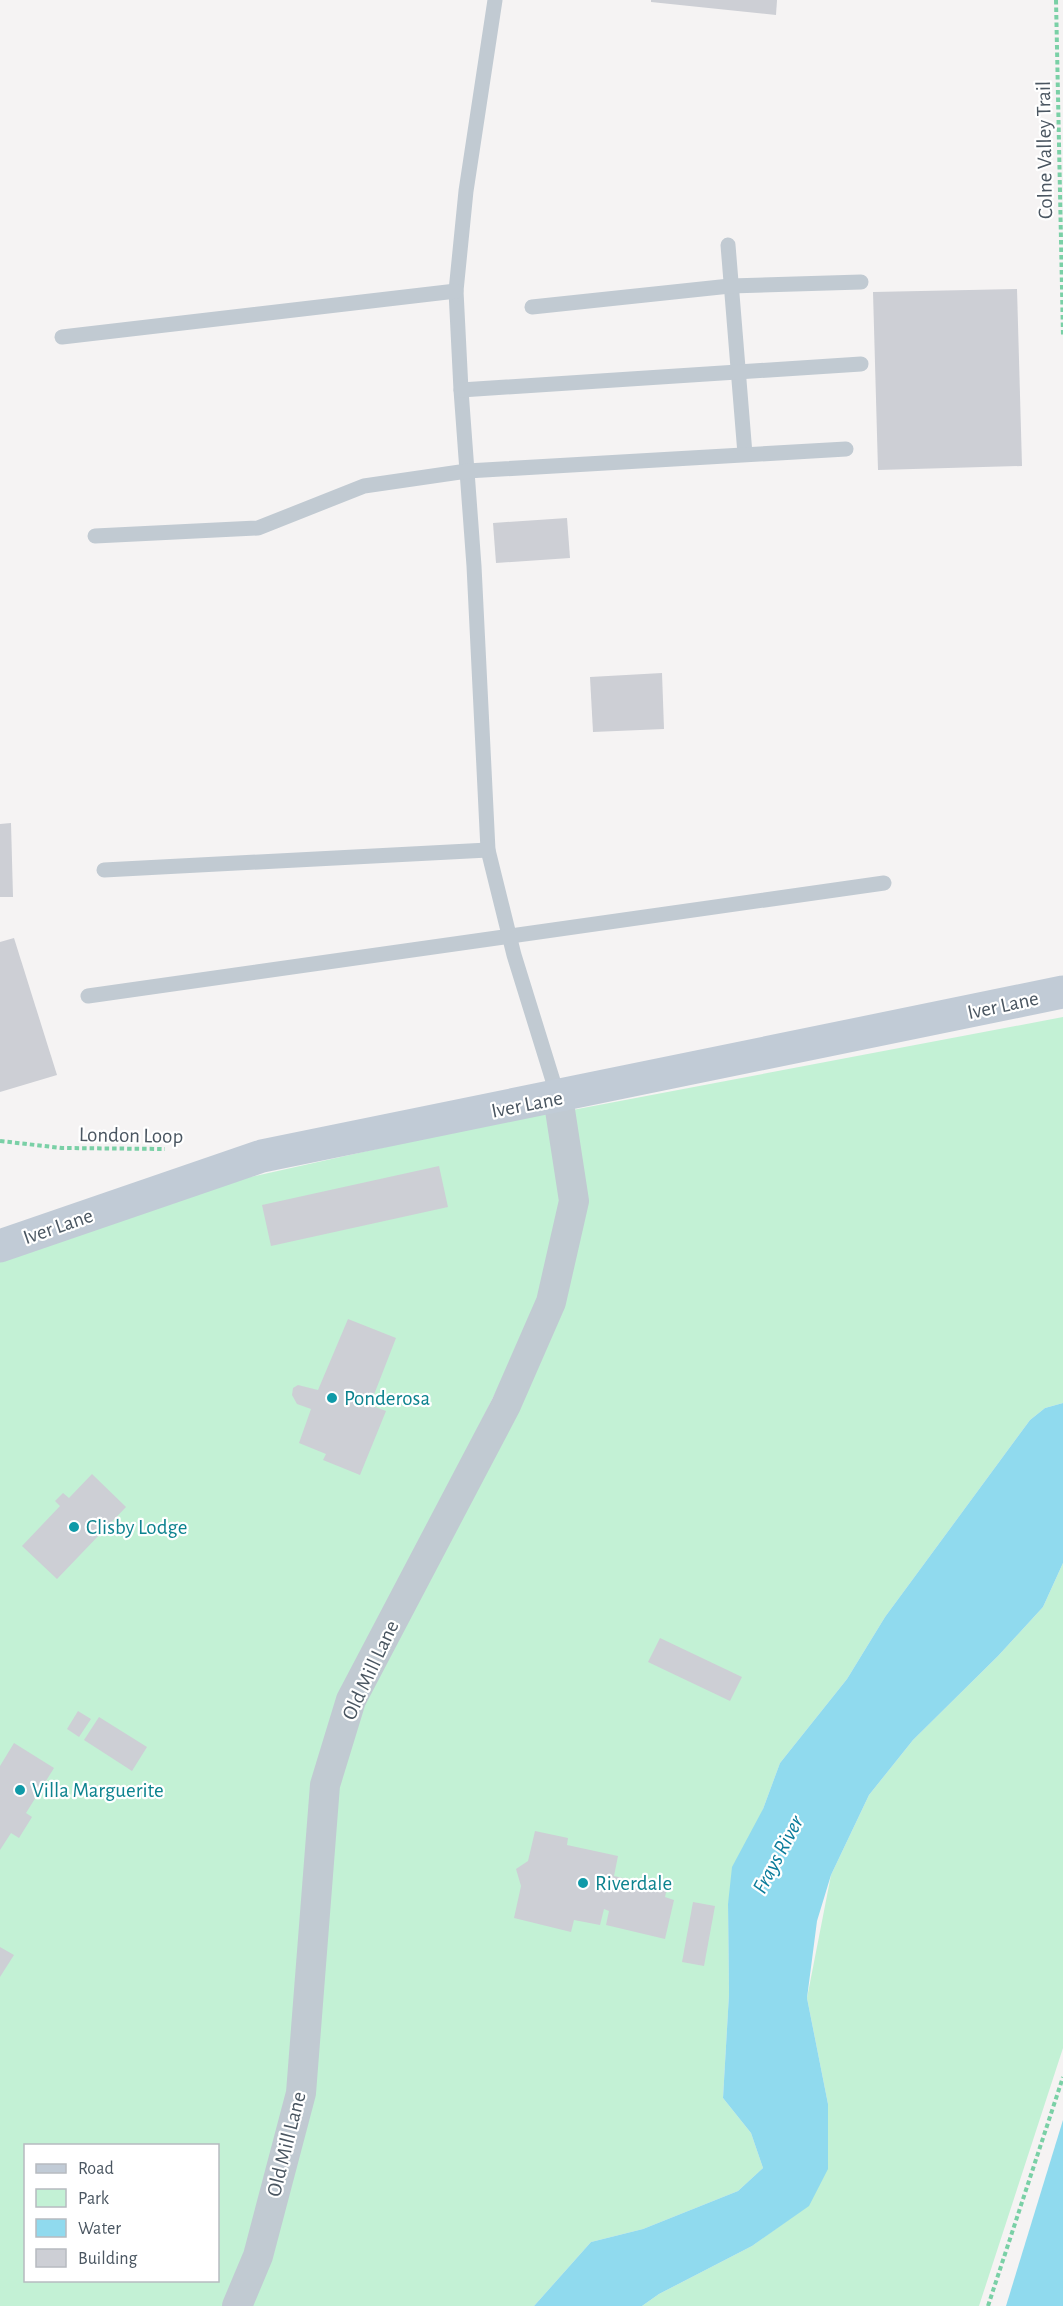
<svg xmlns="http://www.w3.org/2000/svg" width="1063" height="2306" font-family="'Alegreya Sans',sans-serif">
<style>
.green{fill:#c3f1d5;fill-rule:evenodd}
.water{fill:#90daee}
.building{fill:#cdcfd5}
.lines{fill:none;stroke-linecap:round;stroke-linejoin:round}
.path{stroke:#7ad0a6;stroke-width:4;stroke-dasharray:4.5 3;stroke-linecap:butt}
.service{stroke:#c1cad2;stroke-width:15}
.minor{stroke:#c1cad2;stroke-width:30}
.secondary{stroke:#c1cbd6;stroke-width:33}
.culture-dot{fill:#0f9aa8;stroke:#fff;stroke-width:2}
.labels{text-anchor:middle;stroke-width:4.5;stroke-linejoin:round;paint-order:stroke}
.street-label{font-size:21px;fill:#4a5661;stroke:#fff}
.culture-label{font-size:21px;fill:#0d838f;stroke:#fff;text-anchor:start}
.water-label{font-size:22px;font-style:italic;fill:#0c7c9b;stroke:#fff}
</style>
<rect width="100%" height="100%" fill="#f5f3f3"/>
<!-- green -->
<g class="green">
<polygon points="1063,1017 1063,1403 1045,1408 1030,1420 885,1617 847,1679 780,1763 728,1904 729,1994 723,2098 751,2133 763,2168 738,2191 643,2229 591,2242 534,2306 248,2306 266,2260 334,1784 355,1719 558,1304 567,1111"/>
<path d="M 551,1110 L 563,1201 L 543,1298 L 354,1674 L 292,2087 L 232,2306 L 0,2306 L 0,1260 L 210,1186 ZM 26,2146 L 218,2146 L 218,2280 L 26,2280 Z"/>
<polygon points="1063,1563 1063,2048 979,2306 642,2306 659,2294 752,2246 809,2205 828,2104 807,1998 831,1875 869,1795 913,1740 998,1656 1043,1607"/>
</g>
<!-- water -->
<g class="water">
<polygon points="1063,1403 1063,1563 1043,1607 998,1656 913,1740 869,1795 831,1875 817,1921 807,1998 828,2104 828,2169 809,2206 752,2246 659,2294 642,2306 534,2306 591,2242 643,2229 738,2191 763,2168 751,2133 723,2098 729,1994 728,1904 732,1867 763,1809 780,1763 847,1679 885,1617 1030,1420 1045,1408"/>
<polygon points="1063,2120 1063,2306 1006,2306"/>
</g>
<!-- building -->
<g class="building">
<polygon points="651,0 777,0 776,15 651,2"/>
<polygon points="1017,289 1022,466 878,470 873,292"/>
<polygon points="567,518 570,558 496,563 493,523"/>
<polygon points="662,673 664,729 593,732 590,677"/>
<polygon points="11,823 13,897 0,897 0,824"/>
<polygon points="14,938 57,1075 0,1092 0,942"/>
<polygon points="439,1166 448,1207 271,1246 262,1205"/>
<polygon points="348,1319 396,1338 370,1405 386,1411 360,1475 323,1460 326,1454 299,1443 311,1409 297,1404 292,1395 293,1388 298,1385 318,1390"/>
<polygon points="92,1474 126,1507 57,1579 22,1546 60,1506 55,1501 63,1493 69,1498"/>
<polygon points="660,1638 742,1677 730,1701 648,1662"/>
<polygon points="78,1711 91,1719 79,1737 67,1729"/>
<polygon points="99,1717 147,1747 132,1771 84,1740"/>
<polygon points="14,1743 54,1768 26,1813 32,1817 19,1838 11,1833 0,1850 0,1766"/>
<polygon points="535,1831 568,1838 567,1845 618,1856 614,1876 667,1888 665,1897 674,1900 665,1939 606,1925 609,1911 604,1909 600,1925 574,1920 571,1932 514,1918 521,1886 516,1869 528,1861"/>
<polygon points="693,1902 715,1906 704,1966 682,1962"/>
<polygon points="0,1947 14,1955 0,1977"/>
</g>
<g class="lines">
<!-- path -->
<g class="path">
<polyline points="1056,0 1063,336"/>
<polyline points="0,1141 62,1148 165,1149"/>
<polyline points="988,2306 1063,2077"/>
</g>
<!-- service -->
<g class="service">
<polyline points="495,0 466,191 456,291 461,390 474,566 488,850 514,955 558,1097"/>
<polyline points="728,245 745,454"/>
<polyline points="532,307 730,286 861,282"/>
<polyline points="62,337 456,291"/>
<polyline points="461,390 861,364"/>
<polyline points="95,536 258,528 364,486 467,471 846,449"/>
<polyline points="104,870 488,850"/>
<polyline points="88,996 884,883"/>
</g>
<!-- minor -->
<polyline class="minor" points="237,2306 258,2256 301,2093 325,1785 351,1700 506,1405 551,1302 574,1201 558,1097"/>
<!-- secondary -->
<polyline class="secondary" points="0,1246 262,1156 1063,992"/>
</g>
<!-- markers -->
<g class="culture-dot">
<circle cx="332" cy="1398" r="6"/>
<circle cx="74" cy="1527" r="6"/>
<circle cx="20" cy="1790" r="6"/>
<circle cx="583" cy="1883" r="6"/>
</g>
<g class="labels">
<!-- street labels -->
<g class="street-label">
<text transform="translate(1044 150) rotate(-91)" y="7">Colne Valley Trail</text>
<text transform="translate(1003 1005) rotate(-12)" y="7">Iver Lane</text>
<text transform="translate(527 1104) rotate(-11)" y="7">Iver Lane</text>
<text transform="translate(131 1135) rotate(1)" y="7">London Loop</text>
<text transform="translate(58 1226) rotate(-19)" y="7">Iver Lane</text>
<text transform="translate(370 1670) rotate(-65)" y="7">Old Mill Lane</text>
<text transform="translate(286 2144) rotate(-76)" y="7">Old Mill Lane</text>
</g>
<!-- culture labels -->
<g class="culture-label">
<text x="344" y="1405">Ponderosa</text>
<text x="86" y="1534">Clisby Lodge</text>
<text x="32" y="1797">Villa Marguerite</text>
<text x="595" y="1890">Riverdale</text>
</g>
<!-- water labels -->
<g class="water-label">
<text transform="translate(777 1854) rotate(-62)" y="8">Frays River</text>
</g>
</g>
<!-- legend -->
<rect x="24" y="2144" width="195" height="138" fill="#ffffff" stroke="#b7bbc0" stroke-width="1.5"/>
<rect x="36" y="2164" width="30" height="9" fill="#c1cbd6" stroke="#b7bbc0" stroke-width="1.5"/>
<text x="78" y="2174" font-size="18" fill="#4a5661">Road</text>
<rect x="36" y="2189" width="30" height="18" fill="#c3f1d5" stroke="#b7bbc0" stroke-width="1.5"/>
<text x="78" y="2204" font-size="18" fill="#4a5661">Park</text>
<rect x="36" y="2219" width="30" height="18" fill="#90daee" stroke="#b7bbc0" stroke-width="1.5"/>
<text x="78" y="2234" font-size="18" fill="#4a5661">Water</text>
<rect x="36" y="2249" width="30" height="18" fill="#cdcfd5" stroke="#b7bbc0" stroke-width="1.5"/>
<text x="78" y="2264" font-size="18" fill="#4a5661">Building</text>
</svg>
